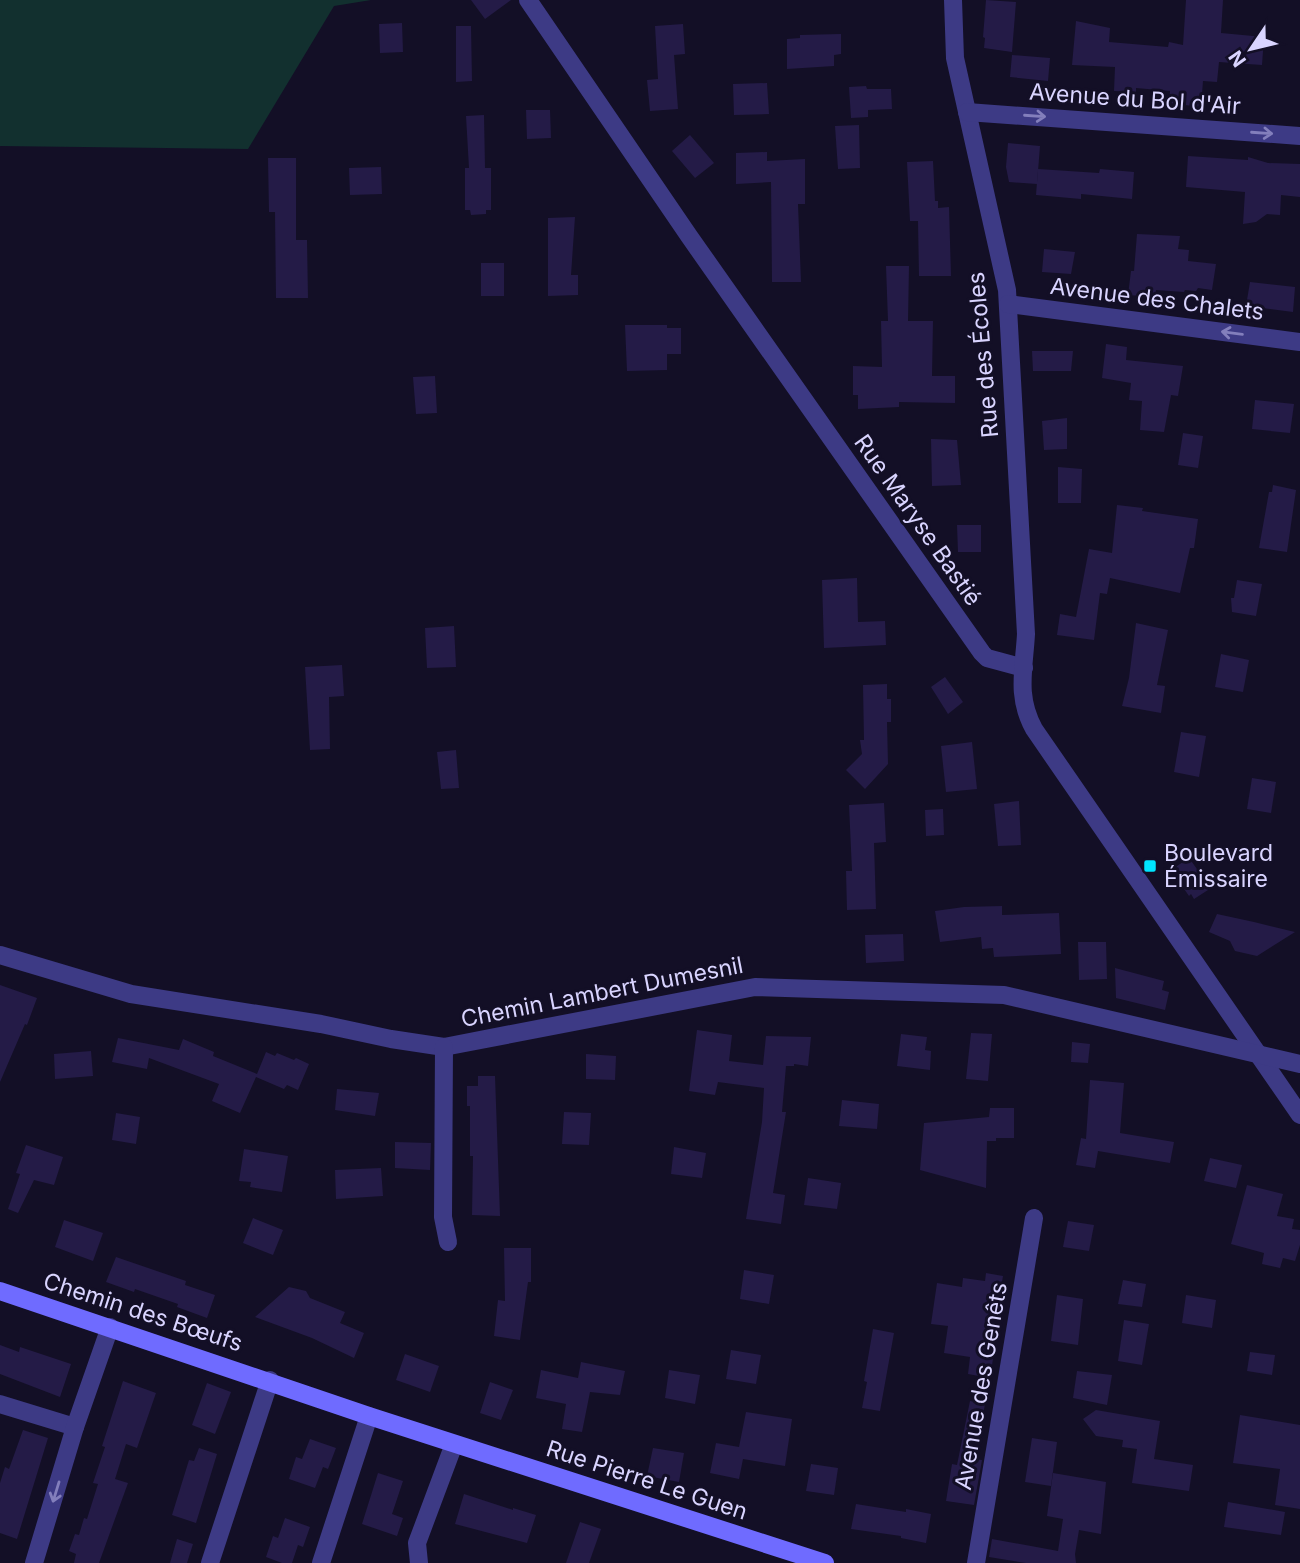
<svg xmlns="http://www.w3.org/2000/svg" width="1300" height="1563" font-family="Inter,sans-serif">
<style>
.green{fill:#12302f}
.building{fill:#241b47}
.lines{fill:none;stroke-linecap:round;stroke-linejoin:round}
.street{stroke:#3d3a85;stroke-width:18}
.secondary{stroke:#6f6bff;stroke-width:18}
.oneway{stroke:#837fbc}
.poi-dot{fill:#00e5ff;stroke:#130f26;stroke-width:2.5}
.labels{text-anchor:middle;stroke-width:6;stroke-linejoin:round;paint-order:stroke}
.street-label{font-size:23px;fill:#d9d4ff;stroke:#130f26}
.poi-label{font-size:23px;fill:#d9d4ff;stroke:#130f26;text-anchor:start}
</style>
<rect width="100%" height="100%" fill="#130f26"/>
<!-- green -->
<polygon class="green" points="0,0 371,0 334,6 248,149 0,146"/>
<!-- building -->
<g class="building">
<polygon points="471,0 511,0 485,19"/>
<polygon points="986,0 1016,2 1012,52 984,48 985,38 983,37"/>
<polygon points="1186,0 1223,0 1221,33 1264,37 1262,65 1219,62 1217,82 1203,81 1201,107 1169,103 1170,91 1136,88 1136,92 1114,91 1115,67 1072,65 1076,21 1110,28 1109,42 1168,47 1169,42 1183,45"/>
<polygon points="402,23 403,52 380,53 379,24"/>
<polygon points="683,24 685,54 674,55 678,109 650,111 647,80 658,79 655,26"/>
<polygon points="456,26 471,26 472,81 456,82"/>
<polygon points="841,34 841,54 834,55 834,66 787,69 787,39 800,38 800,35"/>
<polygon points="1012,55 1050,58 1048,81 1010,77"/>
<polygon points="767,83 769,114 734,115 733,84"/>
<polygon points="866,86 867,89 891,89 892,109 868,110 868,117 851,118 849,87"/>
<polygon points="526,110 550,110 551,138 527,139"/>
<polygon points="484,115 485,168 491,168 491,210 486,210 486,214 471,215 470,210 465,210 465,168 469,168 466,116"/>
<polygon points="859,125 860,168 838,169 835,126"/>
<polygon points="690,135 714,163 695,178 672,151"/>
<polygon points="1008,143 1040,146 1037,184 1009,182 1006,167"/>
<polygon points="767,152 767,161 805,159 805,204 798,204 801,282 772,282 771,182 736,184 736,153"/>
<polygon points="1188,156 1248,160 1248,157 1268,163 1300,164 1300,197 1281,195 1280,215 1267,214 1256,222 1243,224 1245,192 1186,187"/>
<polygon points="268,158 296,158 296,240 307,240 308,298 276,298 275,212 269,212"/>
<polygon points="933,161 935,201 938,201 938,208 949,207 951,276 919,276 918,221 910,221 907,162"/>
<polygon points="381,167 382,194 350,195 349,168"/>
<polygon points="1038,169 1099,173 1100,169 1134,172 1132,199 1081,194 1081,199 1036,195"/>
<polygon points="575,217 571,275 578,275 578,295 548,296 548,218"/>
<polygon points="1137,234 1180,236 1178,249 1189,250 1188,261 1216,264 1212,290 1198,288 1196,291 1185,290 1184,292 1156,290 1155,297 1128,295 1131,271 1134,271"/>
<polygon points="1044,249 1075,252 1071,274 1042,272"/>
<rect x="481" y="263" width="23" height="33"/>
<polygon points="886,266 909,266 908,321 933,321 932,376 955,376 955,403 899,402 899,407 858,409 858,395 853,395 853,366 882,367 881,321 888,321"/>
<polygon points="1250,282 1295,287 1293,312 1246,306"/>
<polygon points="625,325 667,325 667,328 681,328 681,354 667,354 667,370 627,371"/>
<polygon points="1106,344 1127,347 1126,360 1183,366 1178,396 1171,395 1164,432 1140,430 1142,401 1129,400 1131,383 1102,378"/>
<polygon points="1032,351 1073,351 1071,371 1033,371"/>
<polygon points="435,376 437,413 416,414 413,377"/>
<polygon points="1255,400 1294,404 1290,433 1252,429"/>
<polygon points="1067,418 1067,449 1044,450 1042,421"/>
<polygon points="1183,433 1203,436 1198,468 1178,465"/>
<polygon points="931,439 957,440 961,485 932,486"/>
<polygon points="1058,467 1082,469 1081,503 1058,503"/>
<polygon points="1273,485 1296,490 1287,552 1259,548 1269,492 1272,492"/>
<polygon points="1117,505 1143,508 1142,511 1198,519 1194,548 1190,548 1180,593 1110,578 1107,594 1100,593 1094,640 1057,635 1060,614 1076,617 1089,549 1112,553"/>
<polygon points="957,525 981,525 981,552 958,552"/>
<polygon points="857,578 858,622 885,621 886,645 824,648 822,580"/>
<polygon points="1237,580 1262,584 1256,616 1232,612 1231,598 1234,598"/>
<polygon points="1136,623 1168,630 1157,685 1165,686 1161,713 1122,706 1129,678"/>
<polygon points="454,626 456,667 427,668 425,628"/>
<polygon points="1221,654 1249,660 1243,692 1215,687"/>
<polygon points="342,665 344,696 329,697 330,749 310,750 305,667"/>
<polygon points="945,677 963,702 948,714 931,687"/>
<polygon points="887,684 887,699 891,699 891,722 887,722 888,764 865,789 846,770 862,754 860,740 864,740 863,685"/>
<polygon points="1181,732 1206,736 1199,777 1174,772"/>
<polygon points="972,742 977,789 946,792 941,746"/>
<polygon points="456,750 459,788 441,789 437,752"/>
<polygon points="1252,778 1276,782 1271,813 1247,809"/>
<polygon points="1019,801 1021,845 998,846 994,804"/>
<polygon points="884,803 886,842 874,843 876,909 847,910 846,871 852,871 849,805"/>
<polygon points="943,809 944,835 926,836 925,810"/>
<polygon points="1189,858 1207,883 1205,885 1208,890 1194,899 1191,894 1189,896 1171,870"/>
<polygon points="1002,906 1002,915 1059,913 1061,954 994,957 993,948 982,949 981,937 940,942 935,911 964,907"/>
<polygon points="1217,914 1254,922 1295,932 1257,956 1235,951 1230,941 1209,932"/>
<polygon points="903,934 904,961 866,963 865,935"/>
<polygon points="1078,942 1106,942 1107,979 1079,980"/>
<polygon points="1115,968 1164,981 1162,990 1169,992 1165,1010 1116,998"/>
<polygon points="0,985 37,998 27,1025 25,1024 0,1082"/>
<polygon points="697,1030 732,1035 729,1061 763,1065 766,1036 811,1037 808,1066 794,1064 794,1066 786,1066 782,1112 786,1112 773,1193 785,1195 781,1224 746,1219 762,1122 764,1088 718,1082 715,1095 689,1091"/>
<polygon points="971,1033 992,1034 988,1081 966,1079"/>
<polygon points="901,1034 927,1037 925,1050 931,1051 930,1070 897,1066"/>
<polygon points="118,1038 179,1050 183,1039 214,1052 213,1056 257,1074 266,1052 275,1056 277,1053 294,1060 296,1058 309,1064 298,1090 287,1085 284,1089 256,1077 240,1113 212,1101 219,1084 149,1058 147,1069 112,1062"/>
<polygon points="1072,1042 1090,1044 1088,1063 1071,1062"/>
<polygon points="91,1051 93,1076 55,1079 54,1054"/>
<polygon points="586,1054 616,1056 615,1080 586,1079"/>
<polygon points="478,1076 495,1076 500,1216 472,1215 473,1156 470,1156 470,1106 467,1106 467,1086 478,1086"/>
<polygon points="1090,1080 1124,1083 1120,1133 1174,1142 1170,1163 1098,1151 1095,1168 1076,1165 1081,1138 1086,1139"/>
<polygon points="337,1089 379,1093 375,1116 335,1110"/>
<polygon points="842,1100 879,1104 877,1129 839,1126"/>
<polygon points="990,1108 1014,1108 1014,1138 996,1138 996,1141 987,1141 986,1188 920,1170 924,1123 989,1117"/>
<polygon points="564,1112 591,1113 589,1145 562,1144"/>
<polygon points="116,1113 140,1117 136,1144 112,1140"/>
<polygon points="395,1142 431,1143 430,1170 395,1168"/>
<polygon points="26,1145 63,1157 54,1185 34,1180 18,1213 8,1209 20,1174 16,1173"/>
<polygon points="674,1147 706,1153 702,1178 671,1174"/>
<polygon points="244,1149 288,1156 282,1192 250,1187 251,1182 239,1181"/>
<polygon points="1210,1158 1242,1165 1236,1188 1204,1181"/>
<polygon points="381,1168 383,1196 336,1199 335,1170"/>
<polygon points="808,1178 841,1183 837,1209 804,1205"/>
<polygon points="1247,1185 1283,1194 1277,1216 1294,1219 1292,1229 1300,1230 1300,1245 1295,1261 1283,1258 1280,1268 1262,1264 1264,1253 1231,1244"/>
<polygon points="253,1218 283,1230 273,1255 243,1243"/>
<polygon points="64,1220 103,1233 93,1261 55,1247"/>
<polygon points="1068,1221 1094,1225 1089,1251 1063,1247"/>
<polygon points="504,1248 531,1248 531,1282 528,1282 520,1340 494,1336 498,1300 505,1301"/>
<polygon points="116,1257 186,1281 185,1285 215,1295 207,1318 177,1307 178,1304 135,1289 134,1292 106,1282"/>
<polygon points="744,1270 774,1275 769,1304 740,1299"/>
<polygon points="986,1273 1003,1276 1001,1288 1004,1288 990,1378 968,1374 970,1357 944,1353 948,1326 931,1324 937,1283 962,1287 963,1278 985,1281"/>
<polygon points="1123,1280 1146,1284 1142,1307 1118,1304"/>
<polygon points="289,1287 306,1291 310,1298 345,1312 340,1323 364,1333 354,1358 312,1338 255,1317"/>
<polygon points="1057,1295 1083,1299 1078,1345 1051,1341"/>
<polygon points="1186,1295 1216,1300 1212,1328 1182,1323"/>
<polygon points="1124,1320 1149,1324 1142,1365 1118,1361"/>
<polygon points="873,1329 894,1333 880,1411 862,1408 867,1382 864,1381"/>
<polygon points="0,1345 19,1352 20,1347 71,1364 60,1397 0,1374"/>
<polygon points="731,1350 761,1355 756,1384 726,1379"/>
<polygon points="1250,1352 1275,1355 1272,1375 1247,1371"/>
<polygon points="405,1354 439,1366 430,1392 396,1380"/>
<polygon points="581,1362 625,1371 620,1395 590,1392 582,1432 562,1429 566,1404 536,1398 541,1370 578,1378"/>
<polygon points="669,1370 700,1375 695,1404 665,1398"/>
<polygon points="1077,1371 1112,1375 1107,1405 1073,1398"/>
<polygon points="123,1381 156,1393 137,1448 126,1444 115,1479 128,1483 99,1563 74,1563 76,1554 69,1551 75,1534 79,1535 84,1518 87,1519 98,1484 93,1483 105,1447 102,1446"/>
<polygon points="490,1382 513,1390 501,1420 480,1413"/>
<polygon points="207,1383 231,1392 215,1434 192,1425"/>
<polygon points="970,1401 985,1404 975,1459 982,1460 974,1505 946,1501 952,1464 957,1465"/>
<polygon points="1096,1410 1160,1421 1154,1459 1193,1465 1189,1491 1132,1483 1137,1449 1122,1447 1123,1440 1096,1436 1083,1419"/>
<polygon points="746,1412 792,1419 785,1466 743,1459 739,1479 710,1473 716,1443 739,1447"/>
<polygon points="1240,1415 1300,1425 1300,1509 1275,1505 1280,1469 1233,1463"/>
<polygon points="23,1430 48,1438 17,1539 0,1533 0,1483 5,1467 9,1469"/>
<polygon points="1032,1438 1057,1442 1051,1486 1025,1482"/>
<polygon points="310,1439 336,1448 328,1469 323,1467 315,1488 289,1479 296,1457 302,1459"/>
<polygon points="199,1448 217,1454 196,1523 172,1515 189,1460 194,1461"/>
<polygon points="653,1448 684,1453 679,1482 647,1476"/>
<polygon points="811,1464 838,1468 834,1495 806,1491"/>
<polygon points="378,1473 403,1481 392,1514 403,1518 397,1536 362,1524"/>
<polygon points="1053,1473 1106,1482 1101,1534 1079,1530 1075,1554 1076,1563 1026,1563 989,1557 992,1539 1058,1551 1063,1519 1047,1516"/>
<polygon points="464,1494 513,1510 513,1508 536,1515 527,1543 455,1524"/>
<polygon points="1228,1502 1285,1512 1281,1535 1224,1527"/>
<polygon points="856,1504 906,1512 906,1509 931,1514 926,1543 901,1538 901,1536 851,1529"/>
<polygon points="285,1518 310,1527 303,1547 298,1545 292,1563 282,1563 266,1557 273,1536 278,1538"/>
<polygon points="580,1522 601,1529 589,1563 566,1563"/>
<polygon points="177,1539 193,1544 187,1563 170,1563"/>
</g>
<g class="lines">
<!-- street -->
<g class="street">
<polyline points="528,0 689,236 982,653 987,658 1024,668"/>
<path d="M 953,0 L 955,58 L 1007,290 L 1026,634 C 1024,670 1016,696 1034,729 L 1300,1115"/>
<polyline points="967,112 1300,136"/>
<polyline points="1008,304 1300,342"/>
<polyline points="0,955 131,994 321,1024 391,1039 444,1047 755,987 1004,995 1300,1064"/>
<polyline points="444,1047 443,1217 448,1242"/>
<polyline points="0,1404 75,1427"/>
<polyline points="34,1563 75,1427 110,1327"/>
<polyline points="210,1563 270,1380"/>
<polyline points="321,1563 369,1416"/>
<polyline points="419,1563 417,1543 454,1444"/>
<polyline points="976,1563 1034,1218"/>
</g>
<!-- secondary -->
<polyline class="secondary" points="0,1291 369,1416 825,1563"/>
</g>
<!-- one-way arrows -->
<defs><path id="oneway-shaft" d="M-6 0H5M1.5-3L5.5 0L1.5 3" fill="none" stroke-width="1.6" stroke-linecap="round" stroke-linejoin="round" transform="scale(1.75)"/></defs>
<g class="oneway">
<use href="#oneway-shaft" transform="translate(1035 116) rotate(4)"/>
<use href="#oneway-shaft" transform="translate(1262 133) rotate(4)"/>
<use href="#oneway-shaft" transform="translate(1232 333) rotate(-173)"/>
<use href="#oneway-shaft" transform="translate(56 1492) rotate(107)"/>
</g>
<!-- markers -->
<rect class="poi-dot" x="1143" y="859" width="14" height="14" rx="3.5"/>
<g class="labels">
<!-- street labels -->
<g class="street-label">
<text transform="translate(1135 99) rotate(4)" y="8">Avenue du Bol d'Air</text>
<text transform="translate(1157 299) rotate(7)" y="8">Avenue des Chalets</text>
<text transform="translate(983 355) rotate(-95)" y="8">Rue des Écoles</text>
<text transform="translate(918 520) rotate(55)" y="8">Rue Maryse Bastié</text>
<text transform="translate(602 992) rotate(-11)" y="8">Chemin Lambert Dumesnil</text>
<text transform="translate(143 1312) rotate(18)" y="8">Chemin des Bœufs</text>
<text transform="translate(981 1386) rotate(-80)" y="8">Avenue des Genêts</text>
<text transform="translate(647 1480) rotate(18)" y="8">Rue Pierre Le Guen</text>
</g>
<!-- poi labels -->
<g class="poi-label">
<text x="1164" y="861">Boulevard<tspan x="1164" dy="26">Émissaire</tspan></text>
</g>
</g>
<!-- north arrow -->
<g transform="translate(1251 49) rotate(235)" stroke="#130f26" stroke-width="5" paint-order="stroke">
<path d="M0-5L12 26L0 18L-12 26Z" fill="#d9d4ff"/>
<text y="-10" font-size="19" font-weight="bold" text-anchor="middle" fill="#d9d4ff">N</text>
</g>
</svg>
